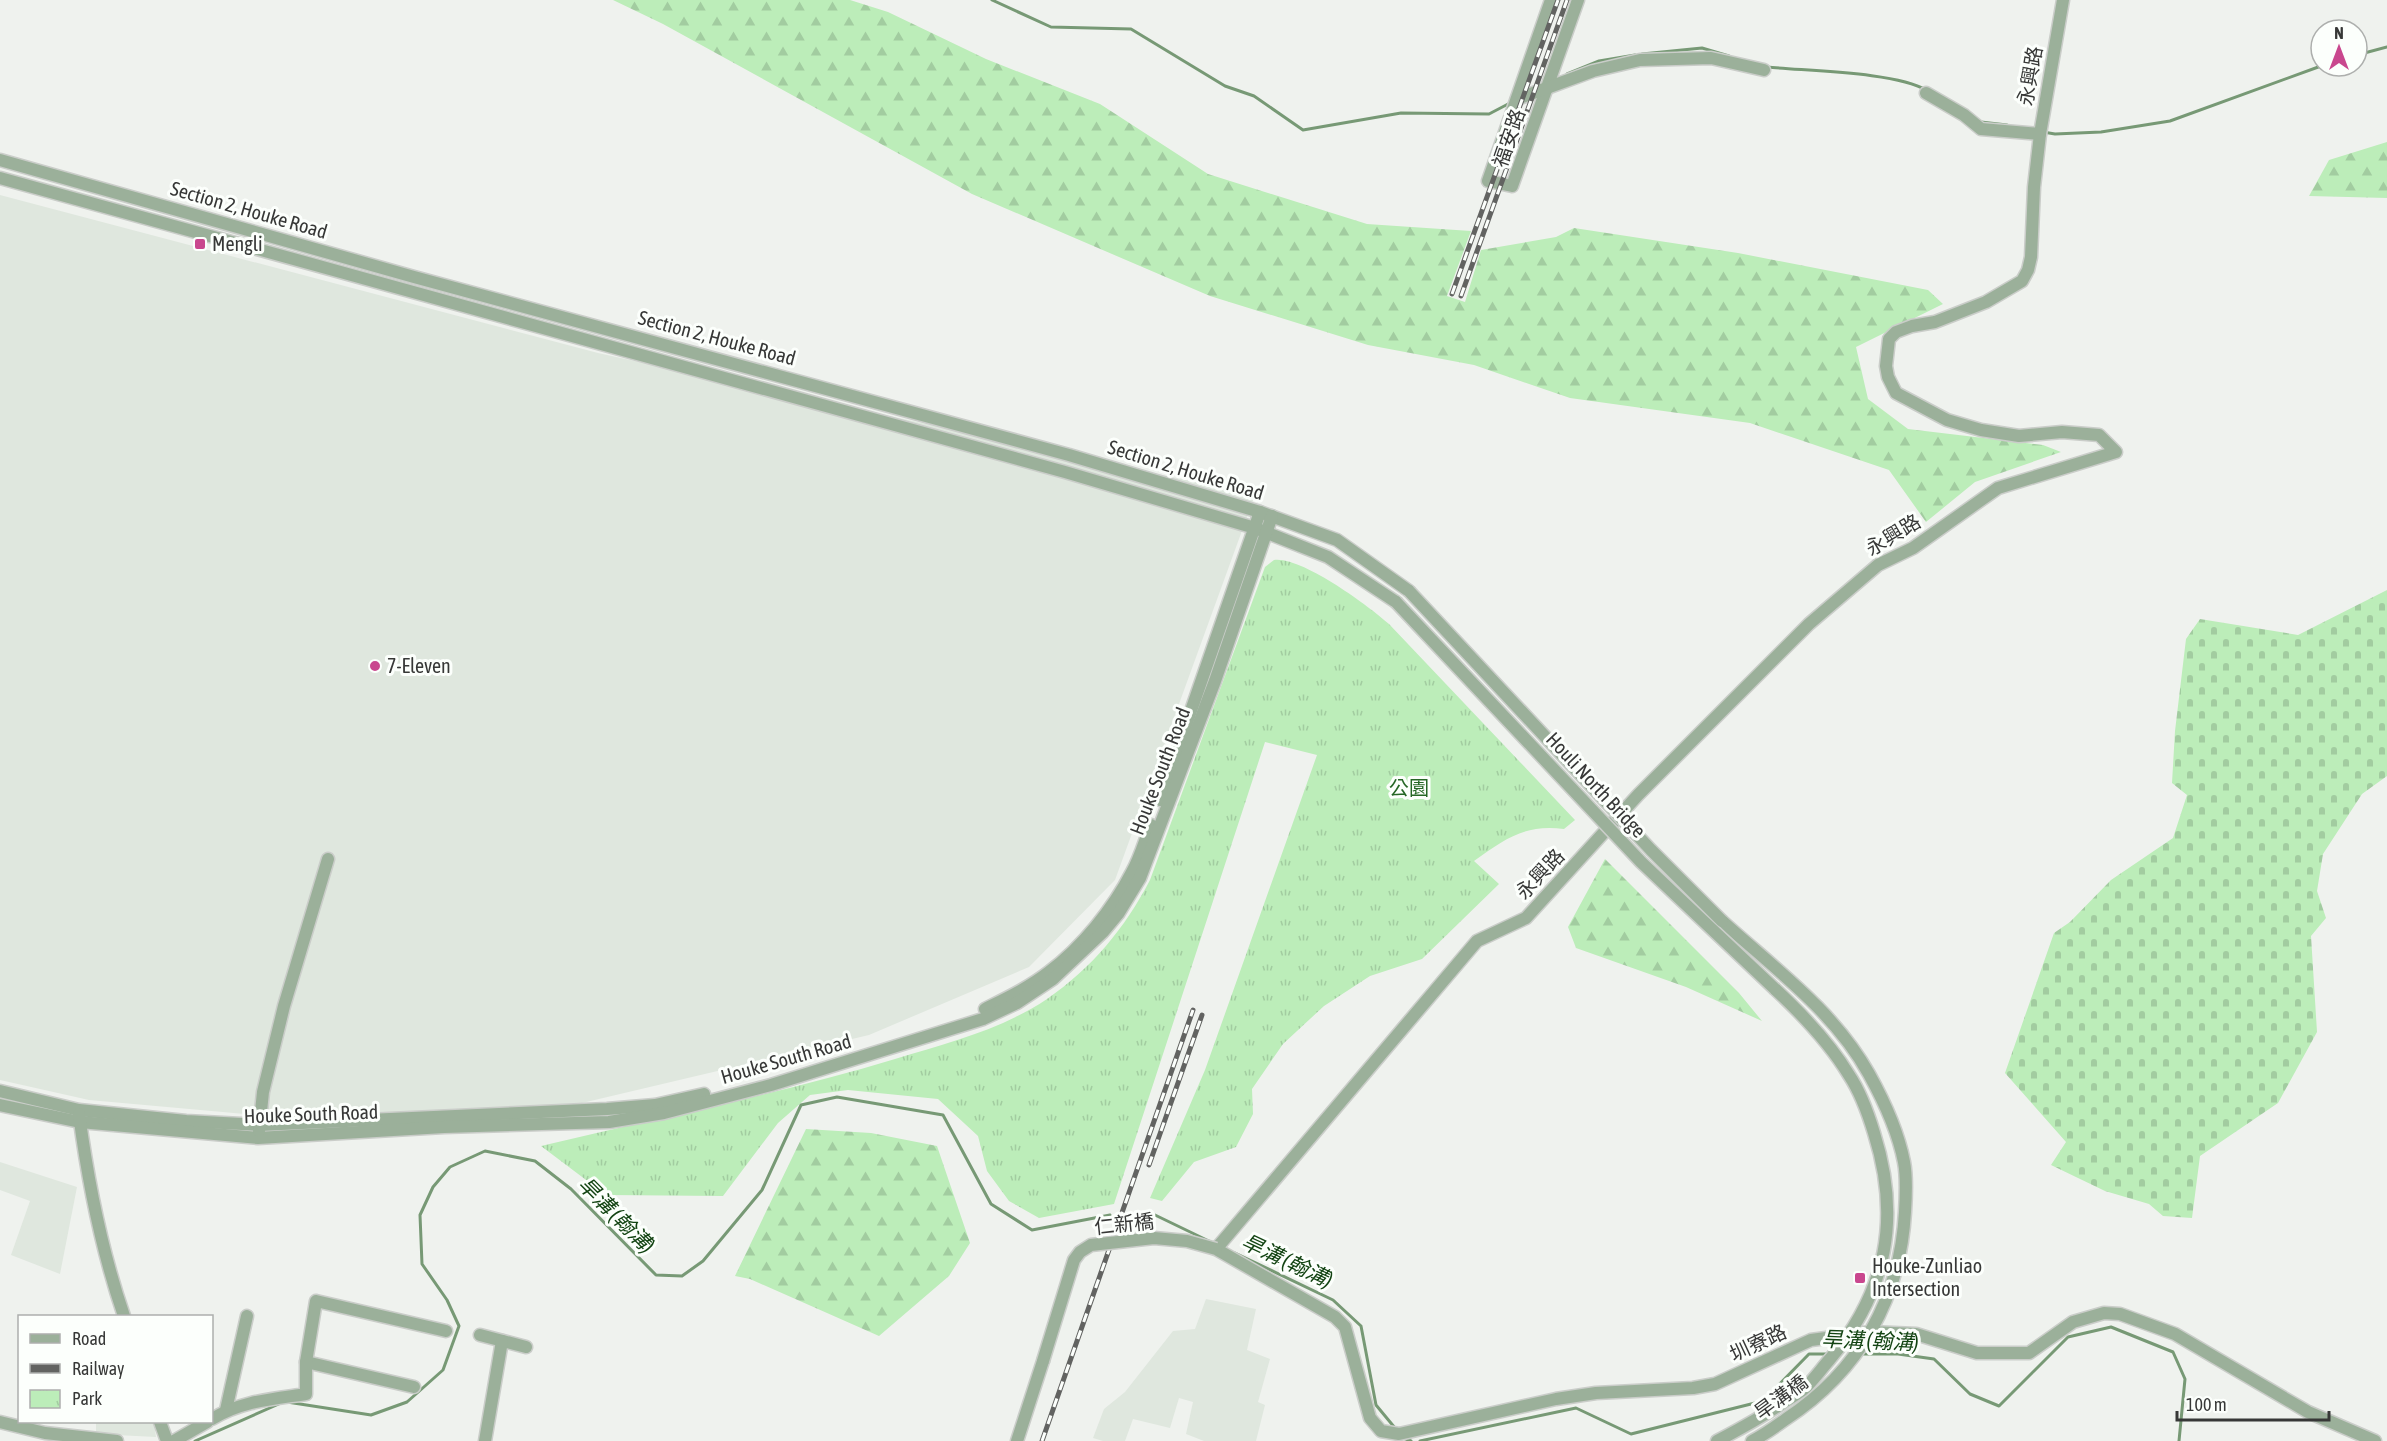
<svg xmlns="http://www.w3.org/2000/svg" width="2387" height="1441" font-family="'Asap Condensed','Noto Sans TC',sans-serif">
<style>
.built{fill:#dfe7de}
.forest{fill:url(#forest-firs)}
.cemetery{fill:url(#cemetery-stones)}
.park{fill:url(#park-tufts)}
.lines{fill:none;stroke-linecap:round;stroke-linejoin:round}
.stream{stroke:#779975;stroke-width:3}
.minor-casing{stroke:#cacdc9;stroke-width:15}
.minor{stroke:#9bb09a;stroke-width:12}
.rail-casing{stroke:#626361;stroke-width:5}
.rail{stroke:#fcfffc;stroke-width:3;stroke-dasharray:9;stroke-linecap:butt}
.minor-bridge-casing{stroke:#cacdc9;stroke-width:15;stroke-linecap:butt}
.minor-bridge{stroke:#9bb09a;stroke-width:12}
.poi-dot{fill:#c9478e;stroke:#fcfffc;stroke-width:2}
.labels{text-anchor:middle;stroke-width:6;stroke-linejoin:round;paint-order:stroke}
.street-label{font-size:20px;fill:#373837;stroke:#fcfffc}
.poi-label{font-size:20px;fill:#373837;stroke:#fcfffc;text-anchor:start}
.park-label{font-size:20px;fill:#266726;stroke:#fcfffc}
.water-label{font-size:21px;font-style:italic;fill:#134413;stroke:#fcfffc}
</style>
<defs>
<pattern id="forest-firs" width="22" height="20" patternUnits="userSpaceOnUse" patternTransform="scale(1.5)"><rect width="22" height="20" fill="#bcedb9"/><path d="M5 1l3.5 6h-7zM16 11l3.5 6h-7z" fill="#a2cca0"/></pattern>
<pattern id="cemetery-stones" width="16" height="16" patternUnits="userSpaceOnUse" patternTransform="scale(1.5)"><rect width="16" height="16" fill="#bcedb9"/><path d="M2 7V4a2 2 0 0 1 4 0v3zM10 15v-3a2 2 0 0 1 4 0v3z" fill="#a2cca0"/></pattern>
<pattern id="park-tufts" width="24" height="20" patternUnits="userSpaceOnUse" patternTransform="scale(1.5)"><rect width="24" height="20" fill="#bcedb9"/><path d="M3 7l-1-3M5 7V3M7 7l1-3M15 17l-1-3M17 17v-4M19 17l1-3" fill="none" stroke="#a2cca0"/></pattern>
</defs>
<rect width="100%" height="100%" fill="#eff2ee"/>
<!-- built -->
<g class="built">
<polygon points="0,195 598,353 1255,495 1115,880 1029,967 869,1035 582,1103 299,1119 89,1100 0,1080"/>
<polygon points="0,1162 77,1187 60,1274 11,1255 30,1201 0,1190"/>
<polygon points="1206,1299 1256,1309 1247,1350 1270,1359 1258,1402 1265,1405 1256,1441 1204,1441 1186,1434 1193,1402 1179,1398 1170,1428 1133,1419 1125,1441 1103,1441 1093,1438 1104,1409 1125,1392 1173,1331 1195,1329"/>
<polygon points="96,1422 154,1422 156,1437 96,1434"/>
</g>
<!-- forest -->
<g class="forest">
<polygon points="613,0 850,0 888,12 986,59 1100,104 1208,174 1367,224 1471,231 1447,296 1465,302 1481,250 1556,237 1574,228 1738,253 1928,290 1943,304 1856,347 1868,399 1908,429 2043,445 2061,452 1975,482 1926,522 1889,470 1750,423 1570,398 1474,365 1368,345 1210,296 972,194 663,24"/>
<polygon points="2387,142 2387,198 2309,196 2329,160"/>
<polygon points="1605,859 1739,993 1762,1021 1686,987 1576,948 1568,927"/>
<polygon points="806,1129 871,1133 937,1146 970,1243 949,1276 879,1336 750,1279 735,1276"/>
</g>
<!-- cemetery -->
<polygon class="cemetery" points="2387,590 2387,776 2362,794 2323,854 2317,891 2326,918 2311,936 2317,1032 2278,1103 2200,1156 2192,1218 2163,1216 2149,1204 2105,1191 2051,1165 2066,1142 2005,1073 2054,933 2070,922 2111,880 2173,838 2187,795 2172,783 2175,731 2186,639 2200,619 2298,635"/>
<!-- park -->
<path class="park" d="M 1274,560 C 1301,556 1369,606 1389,624 L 1575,820 L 1564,829 C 1524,824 1505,839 1474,861 L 1499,884 L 1422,959 L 1370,976 L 1324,1006 L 1283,1044 L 1252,1089 L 1253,1114 L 1236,1147 L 1194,1162 L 1162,1201 L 1150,1198 L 1205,1070 L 1317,755 L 1265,742 L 1114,1204 L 1039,1218 L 1009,1201 L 987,1171 L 978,1136 L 938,1099 L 848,1090 L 810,1095 L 778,1123 L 723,1196 L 606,1195 L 541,1146 C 659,1118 779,1094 895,1059 C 947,1043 1001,1030 1047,999 C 1092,968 1125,928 1150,880 L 1265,567 Z"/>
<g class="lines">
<!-- stream -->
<g class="stream">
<polyline points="992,0 1051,27 1131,29 1225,86 1254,96 1303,130 1401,113 1489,114 1510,103"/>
<polyline points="1642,54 1702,48 1729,56"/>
<polyline points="2357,55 2387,47"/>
<path d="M 1767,67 C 1805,71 1897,72 1926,90"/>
<polyline points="1567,74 1599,61 1635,55"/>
<polyline points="1981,122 2007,125"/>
<polyline points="2043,132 2055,134 2101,132 2170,121 2321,66"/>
<polyline points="1137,1215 1155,1215 1213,1243"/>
<polyline points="1235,1253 1333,1300 1361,1326 1376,1405 1395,1428"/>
<polyline points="1860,1354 1898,1354 1934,1359 1970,1394 1999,1406 2068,1337 2111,1327 2173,1352 2185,1379 2179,1441"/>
<polyline points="287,1402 371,1415 407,1402 443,1370 459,1326 447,1300 422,1264 420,1215 433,1187 450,1167 485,1151 535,1161 571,1189 656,1275 682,1276 703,1261 762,1190 801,1105 837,1097 943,1115 991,1204 1032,1230 1110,1215"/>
<polyline points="1403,1438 1411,1441"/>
<polyline points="195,1441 281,1403"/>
<polyline points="1420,1441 1576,1408 1631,1434 1763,1401 1809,1354 1829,1354"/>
</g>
<defs>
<g id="minor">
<polyline points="1551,0 1488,181 1512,186 1578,0"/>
<polyline points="2063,0 2040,134 2034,187 2031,257 2028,270 2022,281 1986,302 1935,322 1912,326 1896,332 1889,339 1886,366 1888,377 1896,393 1947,420 1981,430 2019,436 2062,432 2099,435 2116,452 1998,488 1913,548 1878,565 1809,624 1638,795 1526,918 1477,941 1216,1249 1335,1317 1345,1327 1370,1418 1381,1431 1399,1434 1556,1399 1596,1393 1693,1388 1715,1384 1811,1340 1871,1332 1916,1334 1977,1353 2029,1353 2073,1322 2104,1313 2120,1314 2175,1334 2308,1412 2375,1441"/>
<polyline points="1926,93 1964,115 1981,129 2040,134"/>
<polyline points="1517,99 1593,71 1640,60 1711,58 1764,70"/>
<polyline points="0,160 414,277 1069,455 1260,512 1337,540 1409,591"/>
<polyline points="0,178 1065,472 1255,528 1328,557 1396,602"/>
<polyline points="1160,800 1260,512"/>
<path d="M 1722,921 C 1774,968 1834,1011 1869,1074 C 1884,1101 1898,1131 1904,1162 C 1907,1177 1906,1196 1905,1212 C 1900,1300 1859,1371 1786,1419 C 1775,1427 1764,1435 1752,1441"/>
<path d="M 985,1009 C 1007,998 1030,987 1049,972 C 1082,947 1113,909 1132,872 C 1140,858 1145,840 1151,825"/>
<polyline points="0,1091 79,1110 186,1121 259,1125 607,1109 655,1105 704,1094"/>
<polyline points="0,1105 80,1122 258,1138 444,1127 609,1122 664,1113 771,1085 983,1019 1017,1003 1053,979 1103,932 1118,914 1140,878 1215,681 1272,516"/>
<path d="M 79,1114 C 88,1182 102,1252 124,1316"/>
<polyline points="259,1131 263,1092 284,1006 328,859"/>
<polyline points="480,1335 526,1347"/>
<polyline points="306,1362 414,1387"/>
<polyline points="226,1410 247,1316"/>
<path d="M 212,1419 C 241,1401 273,1399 306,1394 L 306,1362 L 316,1301 L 446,1331"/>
<polyline points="0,1422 45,1433 117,1441"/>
<polyline points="160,1422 167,1441"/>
<polyline points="174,1441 207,1422"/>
<polyline points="485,1441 502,1341"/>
<polyline points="1017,1441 1043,1361"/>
<path d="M 1717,1441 C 1740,1429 1762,1417 1784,1402 C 1791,1397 1800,1393 1806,1387 C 1815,1378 1822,1368 1830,1359 C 1887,1291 1901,1218 1874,1133 C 1868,1113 1861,1093 1849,1075 C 1829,1042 1803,1015 1775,989"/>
</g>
</defs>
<!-- minor casing -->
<use href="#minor" class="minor-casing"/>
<!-- minor -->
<use href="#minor" class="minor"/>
<defs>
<g id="rail">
<polyline points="1452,294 1558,0"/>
<polyline points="1461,296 1567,0"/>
<polyline points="1149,1165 1202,1015"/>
<polyline points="1042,1441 1193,1010"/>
</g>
</defs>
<!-- rail casing -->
<use href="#rail" class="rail-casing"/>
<!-- rail -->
<use href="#rail" class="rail"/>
<defs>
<g id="minor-bridge">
<polyline points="1409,591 1651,850 1722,921"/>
<polyline points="1396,602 1641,862 1775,989"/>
<polyline points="1043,1361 1074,1260 1080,1252 1091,1245 1154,1238 1187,1241 1216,1249"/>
</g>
</defs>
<!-- minor-bridge casing -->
<use href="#minor-bridge" class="minor-bridge-casing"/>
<!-- minor-bridge -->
<use href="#minor-bridge" class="minor-bridge"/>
</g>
<!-- markers -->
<g class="poi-dot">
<rect x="194" y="238" width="12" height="12" rx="3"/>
<circle cx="375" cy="666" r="6"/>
<rect x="1854" y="1272" width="12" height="12" rx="3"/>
</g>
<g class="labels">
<!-- street labels -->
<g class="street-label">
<text transform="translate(2030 76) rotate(-80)" y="7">永興路</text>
<text transform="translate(1509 138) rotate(-71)" y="7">福安路</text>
<text transform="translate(249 210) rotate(16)" y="7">Section 2, Houke Road</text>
<text transform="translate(717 338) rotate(15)" y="7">Section 2, Houke Road</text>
<text transform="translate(1186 470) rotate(17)" y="7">Section 2, Houke Road</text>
<text transform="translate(1893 535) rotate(-31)" y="7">永興路</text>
<text transform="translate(1160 771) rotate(-69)" y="7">Houke South Road</text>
<text transform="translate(1596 785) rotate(47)" y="7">Houli North Bridge</text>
<text transform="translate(1540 874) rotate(-47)" y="7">永興路</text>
<text transform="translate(786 1059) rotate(-16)" y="7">Houke South Road</text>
<text transform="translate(311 1114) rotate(-2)" y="7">Houke South Road</text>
<text transform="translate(1124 1224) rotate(-6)" y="7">仁新橋</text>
<text transform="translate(1758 1343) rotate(-25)" y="7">圳寮路</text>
<text transform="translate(1781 1397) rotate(-36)" y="7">旱溝橋</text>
</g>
<!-- poi labels -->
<g class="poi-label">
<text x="212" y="251">Mengli</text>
<text x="387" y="673">7-Eleven</text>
<text x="1872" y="1273">Houke-Zunliao<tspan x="1872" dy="23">Intersection</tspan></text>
</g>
<!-- park labels -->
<g class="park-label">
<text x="1409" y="795">公園</text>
</g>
<!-- water labels -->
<g class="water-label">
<text transform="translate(616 1215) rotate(45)" y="7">旱溝 (翰溝)</text>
<text transform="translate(1287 1261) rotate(25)" y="7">旱溝 (翰溝)</text>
<text transform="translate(1870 1341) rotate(2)" y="7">旱溝 (翰溝)</text>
</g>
</g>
<!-- legend -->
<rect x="18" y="1315" width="195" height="108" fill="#fcfffc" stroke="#adafad" stroke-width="1.5"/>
<rect x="30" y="1334" width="30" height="9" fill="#9bb09a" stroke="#adafad" stroke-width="1.5"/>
<text x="72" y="1345" font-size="18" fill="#373837">Road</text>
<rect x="30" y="1364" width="30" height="9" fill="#626361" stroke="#adafad" stroke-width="1.5"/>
<text x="72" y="1375" font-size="18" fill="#373837">Railway</text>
<rect x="30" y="1390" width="30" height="18" fill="url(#park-tufts)" stroke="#adafad" stroke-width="1.5"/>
<text x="72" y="1405" font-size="18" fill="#373837">Park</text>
<!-- north arrow -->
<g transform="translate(2339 48)"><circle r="28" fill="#fcfffc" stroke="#adafad" stroke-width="1.5"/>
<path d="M0-4.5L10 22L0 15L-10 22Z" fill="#c9478e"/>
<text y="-9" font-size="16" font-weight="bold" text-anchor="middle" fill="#373837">N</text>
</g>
<!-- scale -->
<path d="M2177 1411v9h152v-9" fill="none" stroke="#373837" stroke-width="3"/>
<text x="2186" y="1411" font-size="18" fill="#373837" stroke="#fcfffc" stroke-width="4.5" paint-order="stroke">100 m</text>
</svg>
